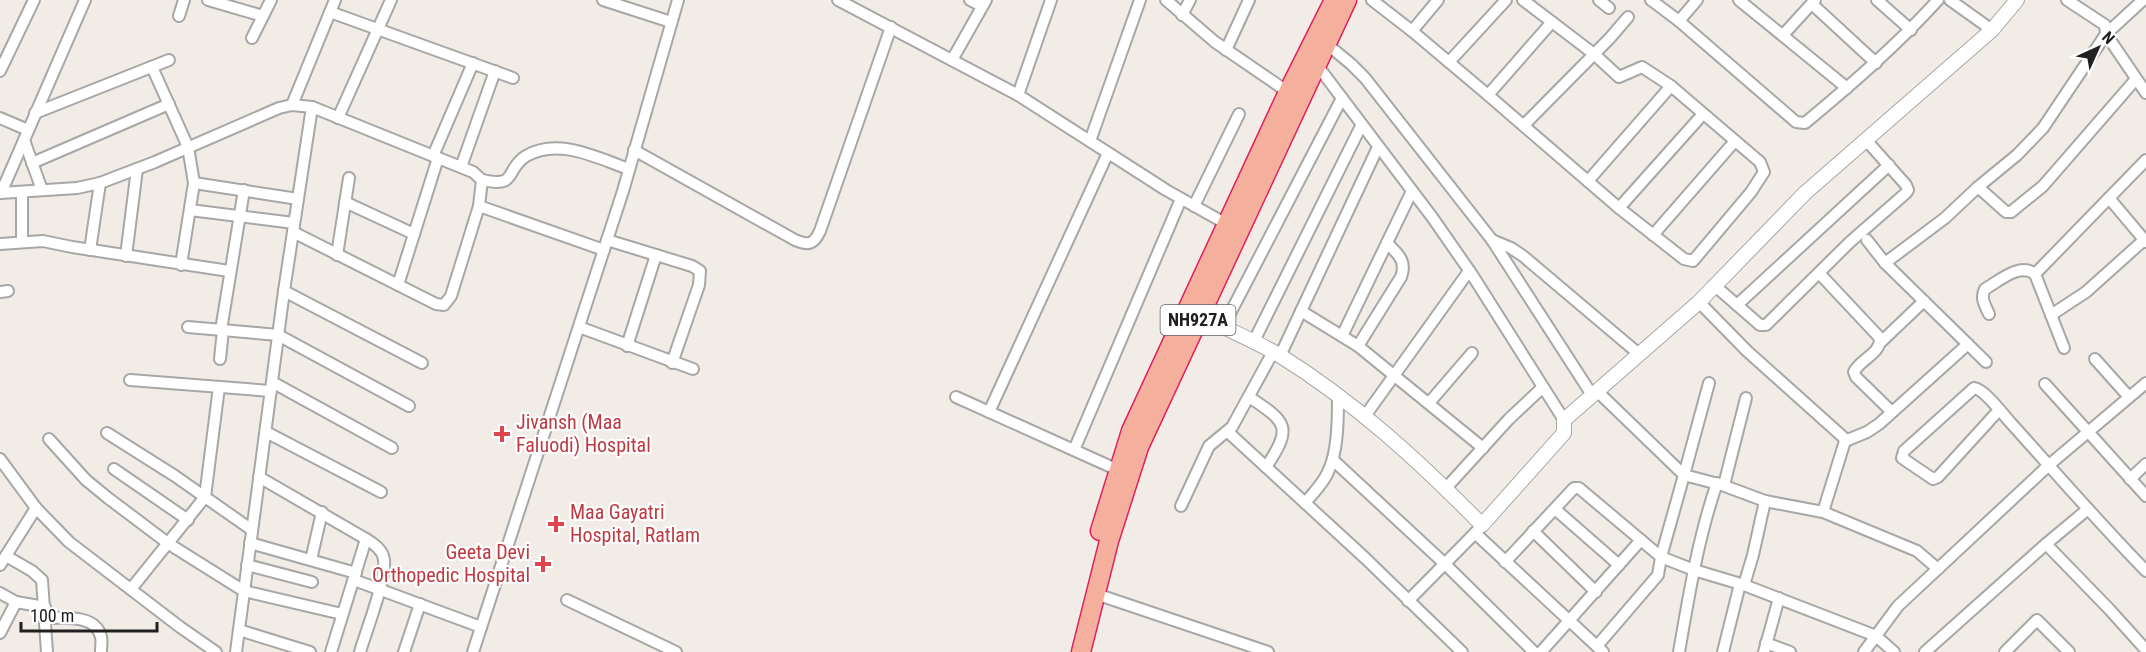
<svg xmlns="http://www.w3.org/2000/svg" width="2146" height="652" font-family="'Roboto Condensed',sans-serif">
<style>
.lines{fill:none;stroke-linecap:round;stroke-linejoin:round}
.minor-casing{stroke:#a7a7a7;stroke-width:14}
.tertiary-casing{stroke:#a7a7a7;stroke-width:16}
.trunk-casing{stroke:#e12061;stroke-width:21}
.minor{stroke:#fff;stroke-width:10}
.tertiary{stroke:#fff;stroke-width:14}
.trunk{stroke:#f4b09d;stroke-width:18}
.health-dot{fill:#e0444e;stroke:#fff;stroke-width:2}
.labels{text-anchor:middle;stroke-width:4.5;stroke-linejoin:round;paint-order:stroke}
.shield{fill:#fff;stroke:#636363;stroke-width:1.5}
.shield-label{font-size:18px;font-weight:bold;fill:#202020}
.health-label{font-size:20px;fill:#be3a42;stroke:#fff;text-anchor:start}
</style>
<rect width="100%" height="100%" fill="#f1ede6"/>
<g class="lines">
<defs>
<g id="minor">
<polyline points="208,0 263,16"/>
<polyline points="603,0 671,22"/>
<polyline points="838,0 1018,95 1166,190 1230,226"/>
<polyline points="970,0 982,6"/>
<polyline points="1166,0 1215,42 1288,92"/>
<polyline points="1372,0 1412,31 1488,95 1619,208 1684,259 1693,261 1751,192 1764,172 1760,162 1671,86 1642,67 1619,77 1594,54 1523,0"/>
<polyline points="1599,0 1609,8"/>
<path d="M 1651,0 L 1679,21 L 1796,122 L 1805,123 C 1852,84 1897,45 1938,0"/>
<polyline points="1739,0 1847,88"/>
<polyline points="1877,0 1911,30"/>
<polyline points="1950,0 1992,30"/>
<polyline points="2067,0 2105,25 2106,34 2146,93"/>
<polyline points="1812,4 1876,63"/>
<polyline points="330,12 513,78"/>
<polyline points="1182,15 1190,0"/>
<polyline points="179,16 184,0"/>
<polyline points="1679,21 1697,0"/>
<polyline points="1412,31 1438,0"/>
<polyline points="1783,35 1815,0"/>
<polyline points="252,38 271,0"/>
<polyline points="1328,45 1351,64 1365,78 1492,240 1592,395"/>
<polyline points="1226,50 1249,0"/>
<polyline points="952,60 986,0"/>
<polyline points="1449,62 1506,0"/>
<polyline points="1317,65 1432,217 1471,273 1564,420"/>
<polyline points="152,67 188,147 194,183 181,265"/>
<polyline points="0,71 34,0"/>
<polyline points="1018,95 1051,0"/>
<polyline points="1488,95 1552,22"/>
<polyline points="292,105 335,0"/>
<polyline points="35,113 169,60"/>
<polyline points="0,118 28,130"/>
<polyline points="338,118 391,0"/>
<polyline points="1524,125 1610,38 1628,17"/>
<polyline points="24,140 42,190"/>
<polyline points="1090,141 1140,0"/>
<path d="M 634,150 L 795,240 C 809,246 814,244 820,231 L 891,27"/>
<polyline points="433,156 473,63"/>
<polyline points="32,163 169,104"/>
<polyline points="461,167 495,71"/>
<path d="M 482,180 C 519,188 504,170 526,156 C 559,137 597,158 629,169"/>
<polyline points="1588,181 1671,86"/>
<polyline points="194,183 298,199"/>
<polyline points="1978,187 2006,212 2011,212 2043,186 2136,79"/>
<polyline points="22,192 22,241"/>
<polyline points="0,193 77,188 100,183 155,162 279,108 292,105 312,107 473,172 482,180 479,206 451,296 444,305 436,304 293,232"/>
<polyline points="1,193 85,0"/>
<polyline points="2109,198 2146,242"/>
<polyline points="345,202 414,234"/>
<polyline points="479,206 604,250"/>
<polyline points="1194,206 1239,114"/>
<polyline points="1619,208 1703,114"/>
<polyline points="190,210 294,223"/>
<polyline points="1653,235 1735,141"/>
<polyline points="607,240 692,266 700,271 699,285 672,363"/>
<polyline points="1492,240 1511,248 1523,256 1639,354"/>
<polyline points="1867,240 1885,263 1986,362"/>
<polyline points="0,244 43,241 72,247 229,271"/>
<polyline points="90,250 100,183"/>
<polyline points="337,255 349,178"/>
<polyline points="126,256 137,169"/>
<polyline points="1885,263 1945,218 1978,187 2017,155 2043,128 2106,34 2143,0"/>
<path d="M 1819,273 L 1880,338 C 1881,354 1860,359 1854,372 L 1856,377 L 1892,412"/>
<polyline points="398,285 438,158"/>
<polyline points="1714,285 1760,325 1766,325 1850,242 1906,193 1908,190 1906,185 1866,140"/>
<polyline points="284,291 422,363"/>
<polyline points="0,292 8,291"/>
<polyline points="1699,302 1747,351 1843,437 1845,441 1823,512"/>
<polyline points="1737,305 1889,165"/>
<polyline points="1301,311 1358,346 1483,448"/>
<path d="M 1989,314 C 1985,305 1980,298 1985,289 C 1999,281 2020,262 2035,274"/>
<polyline points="2051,315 2086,292 2144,240"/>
<polyline points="188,327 278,335 409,406"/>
<polyline points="579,327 693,369"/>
<polyline points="1223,327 1342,98"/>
<polyline points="221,330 244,190"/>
<polyline points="1342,336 1412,191"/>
<polyline points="1254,341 1361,126"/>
<polyline points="1881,342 1924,301"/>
<polyline points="627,346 656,255"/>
<path d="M 1358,346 L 1401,277 C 1407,261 1398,254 1387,243"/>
<polyline points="2064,348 2035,274 2146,160"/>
<polyline points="1280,356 1378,147"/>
<polyline points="220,359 223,330"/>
<polyline points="2095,359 2129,397"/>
<polyline points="130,380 271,391"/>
<polyline points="272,382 392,448"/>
<polyline points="1709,383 1684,475 1722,485 1765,501 1753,555 1744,585 1876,636 1894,652"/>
<polyline points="2045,384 2146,496"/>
<polyline points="1597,391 1684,475 1661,557 1694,570 1744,585"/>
<polyline points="956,397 1118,470"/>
<path d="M 1249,397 C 1287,422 1293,427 1266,467"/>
<polyline points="1429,403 1472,353"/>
<path d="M 1999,410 L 1938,477 L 1933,479 L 1902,458 L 1904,451 L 1974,388 C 1984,389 2002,413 2010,422 C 2055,472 2099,523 2146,571"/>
<polyline points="989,412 1108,153"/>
<polyline points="1365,416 1469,271"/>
<polyline points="266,432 381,492"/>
<polyline points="1228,432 1365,558 1462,652"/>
<polyline points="107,433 175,476 252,530"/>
<polyline points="49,439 86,480 108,498 169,544 244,591 342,614"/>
<polyline points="1845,441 1867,432 1879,424 1968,344"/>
<polyline points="1074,450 1181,199"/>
<polyline points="0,459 36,508 69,542 180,627 216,652"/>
<polyline points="1333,460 1445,564 1534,652"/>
<polyline points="114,469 188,520"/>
<path d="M 259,477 L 366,539 C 374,544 383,550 384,560 C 386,581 366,631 360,652"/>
<polyline points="2130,479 2146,464"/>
<polyline points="1724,485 1746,398"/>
<polyline points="1446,488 1509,419 1543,387"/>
<polyline points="1765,501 1823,512 1917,551 1938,569"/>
<path d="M 1305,503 C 1313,493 1323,484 1328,472 C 1338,452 1338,419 1338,396"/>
<polyline points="1181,506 1209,446 1232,427 1273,352"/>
<polyline points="1555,509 1619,565"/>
<polyline points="2088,509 2046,544 2110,610 2146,650"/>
<polyline points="1533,531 1596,592"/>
<polyline points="1475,533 1603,652"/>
<polyline points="250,543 356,573"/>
<polyline points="6,556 32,571 42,580 47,652"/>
<polyline points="311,560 322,512"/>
<polyline points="1505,562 1574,488 1579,488 1661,557 1658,575 1597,646"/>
<polyline points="0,565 36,508"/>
<polyline points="247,565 312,582"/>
<polyline points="354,580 481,627"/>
<polyline points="131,589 205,497 219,387"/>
<polyline points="0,593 16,602 45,607"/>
<polyline points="1096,594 1268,652"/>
<polyline points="567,600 676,652"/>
<polyline points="1408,601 1480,528"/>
<path d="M 45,618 C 63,618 96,614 101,637 C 102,642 101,647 101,652"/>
<polyline points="239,630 310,652"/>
<polyline points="0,633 16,602"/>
<polyline points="1766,643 1790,652"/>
<polyline points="236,652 284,291 312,107"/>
<polyline points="331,652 366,539"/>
<polyline points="404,652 420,604"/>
<polyline points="473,652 623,191 678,0"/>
<polyline points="1541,652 1641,540"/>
<path d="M 1679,652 C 1689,595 1698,538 1717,483"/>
<polyline points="1723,652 1740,584"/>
<polyline points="1764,652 1779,598"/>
<polyline points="1864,652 1898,606 2049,465 2146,383"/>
<polyline points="1925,652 2046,544"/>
<polyline points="2005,652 2037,620 2069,652"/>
</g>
<path id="tertiary" d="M 1193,312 C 1221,327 1252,339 1279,355 C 1355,402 1420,462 1482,525 L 1564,433 L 1564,420 L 1699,302 L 1805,193 L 1992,30 L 2017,0"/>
<g id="trunk">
<polyline points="1100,531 1131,431 1288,92 1334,0"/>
<polyline points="1081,652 1109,541 1139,447 1347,0"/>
</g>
</defs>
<!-- minor casing -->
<use href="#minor" class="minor-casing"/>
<!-- tertiary casing -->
<use href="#tertiary" class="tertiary-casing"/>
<!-- trunk casing -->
<use href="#trunk" class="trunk-casing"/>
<!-- minor -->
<use href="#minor" class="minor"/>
<!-- tertiary -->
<use href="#tertiary" class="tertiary"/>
<!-- trunk -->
<use href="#trunk" class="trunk"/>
</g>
<!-- markers -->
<g class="health-dot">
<path d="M499 425h6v6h6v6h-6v6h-6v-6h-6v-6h6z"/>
<path d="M553 515h6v6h6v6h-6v6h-6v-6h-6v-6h6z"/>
<path d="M540 555h6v6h6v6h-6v6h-6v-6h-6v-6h6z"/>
</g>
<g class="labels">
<!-- shield labels -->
<rect class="shield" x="1160.5" y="305" width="75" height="30" rx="4.5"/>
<g class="shield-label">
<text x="1198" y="326">NH927A</text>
</g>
<!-- health labels -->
<g class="health-label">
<text x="516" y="429">Jivansh (Maa<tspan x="516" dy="23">Faluodi) Hospital</tspan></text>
<text x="570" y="519">Maa Gayatri<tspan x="570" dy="23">Hospital, Ratlam</tspan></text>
<text x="530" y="559" text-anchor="end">Geeta Devi<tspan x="530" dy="23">Orthopedic Hospital</tspan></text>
</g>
</g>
<!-- north arrow -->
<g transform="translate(2098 48) rotate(45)" stroke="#ffffff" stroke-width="4.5" paint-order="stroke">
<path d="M0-4.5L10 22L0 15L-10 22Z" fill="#202020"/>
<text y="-9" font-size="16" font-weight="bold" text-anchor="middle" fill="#202020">N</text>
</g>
<!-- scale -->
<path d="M21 622v9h136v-9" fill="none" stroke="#202020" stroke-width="3"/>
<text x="30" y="622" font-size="18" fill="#202020" stroke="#ffffff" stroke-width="4.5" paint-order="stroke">100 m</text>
</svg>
